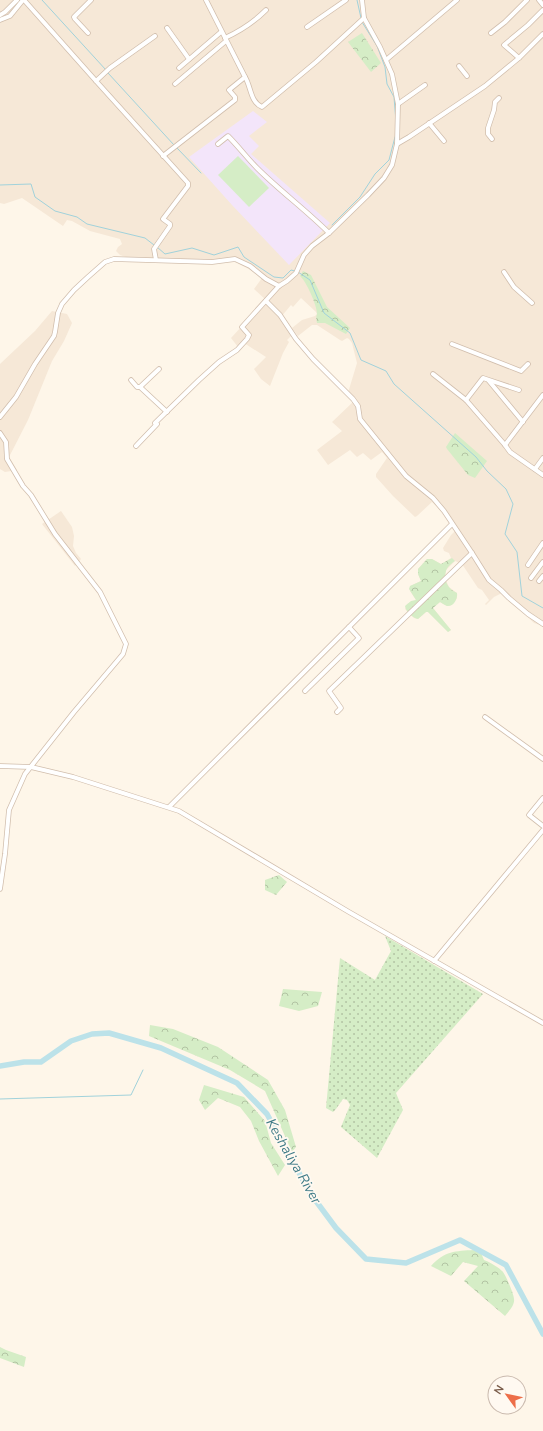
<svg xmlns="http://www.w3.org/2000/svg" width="543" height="1431" font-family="'Nunito Sans',sans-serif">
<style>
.residential{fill:#f6e8d7}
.education{fill:#f3e5fa}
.grass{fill:url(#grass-dots)}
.forest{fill:url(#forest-crowns)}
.pitch{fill:#d5edc6}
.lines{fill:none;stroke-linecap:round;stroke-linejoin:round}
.stream{stroke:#a1d2db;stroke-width:1}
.river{stroke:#bce2e9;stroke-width:5.5}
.minor-casing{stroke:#d1bead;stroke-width:5.5}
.minor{stroke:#fff;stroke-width:4}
.labels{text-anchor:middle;stroke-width:3.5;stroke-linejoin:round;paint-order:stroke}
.water-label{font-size:14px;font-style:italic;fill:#3f7b87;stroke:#fff9f1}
</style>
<defs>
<pattern id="grass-dots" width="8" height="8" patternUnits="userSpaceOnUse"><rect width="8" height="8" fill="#d5edc6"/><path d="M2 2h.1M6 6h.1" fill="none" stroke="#b2c3a3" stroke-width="1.8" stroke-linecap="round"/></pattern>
<pattern id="forest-crowns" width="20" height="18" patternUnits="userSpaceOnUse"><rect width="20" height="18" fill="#d5edc6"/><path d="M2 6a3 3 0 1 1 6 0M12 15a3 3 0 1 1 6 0" fill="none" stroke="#b2c3a3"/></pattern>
</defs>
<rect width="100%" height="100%" fill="#fef6e9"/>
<!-- residential -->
<g class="residential">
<polygon points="0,0 543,0 543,626 534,623 502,593 494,597 486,605 485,604 489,600 482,590 478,588 462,564 455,561 446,570 445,578 449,587 457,593 457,598 454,602 450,605 447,606 440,602 433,608 451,630 448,632 428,612 426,612 418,619 414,618 405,609 407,604 416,600 410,591 410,586 421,581 418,574 418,569 427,559 432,559 441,564 451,558 449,553 444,551 443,548 451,535 456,530 443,513 432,502 417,516 415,517 393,496 376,477 376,474 387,458 382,452 371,460 363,453 357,457 350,450 328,465 317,450 342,431 332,422 353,402 347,396 357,363 352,343 349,339 347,338 342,341 340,340 317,325 312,325 298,336 292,328 302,320 315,316 317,314 316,312 301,298 293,307 291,305 281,317 293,334 287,340 289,342 283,353 270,386 261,379 254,369 266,357 244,343 238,347 231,338 266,300 254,289 262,278 258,274 239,264 232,258 216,261 134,260 120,255 116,251 118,247 122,244 120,239 90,231 72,221 67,220 63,226 22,198 4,204 0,203"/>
<polygon points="52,311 67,314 72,323 64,341 52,361 28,420 9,457 17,470 5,472 0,469 0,364 35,331"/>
<polygon points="61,511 72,527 74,536 73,546 76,553 81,559 75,566 42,524"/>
</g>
<!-- education -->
<polygon class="education" points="253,111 267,122 249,136 259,146 251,154 330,223 289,265 232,205 189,157"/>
<!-- grass -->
<polygon class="grass" points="385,936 483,994 396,1093 403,1110 377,1158 341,1127 350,1105 347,1100 343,1099 336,1109 333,1112 326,1108 340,958 375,980 391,951"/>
<!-- forest -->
<g class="forest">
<polygon points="362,33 381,63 371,72 348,42"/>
<path d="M 303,271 L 311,275 L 327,307 L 350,328 L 346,334 L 325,323 L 317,323 C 316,319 316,317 317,314 C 317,305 306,281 300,276 Z"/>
<polygon points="455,433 487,461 475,478 468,475 447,449 446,447"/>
<path d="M 452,558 L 455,561 C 452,563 447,567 446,571 C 443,580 448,589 457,593 C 458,598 454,607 447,606 C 444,605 442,603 440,602 L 433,608 L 451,630 L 448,632 L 428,612 L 426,612 L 418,619 C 413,618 406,612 405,606 L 411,601 L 416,600 L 409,589 L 410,586 L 421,581 L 418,574 L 418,569 L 427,559 L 432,559 L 441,564 Z"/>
<polygon points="279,875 287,882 276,895 265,890 265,880"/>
<polygon points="283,989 322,992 318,1006 299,1011 279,1006"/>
<polygon points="150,1025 173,1029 218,1047 268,1080 285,1110 296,1147 292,1152 265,1091 230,1070 149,1036"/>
<polygon points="204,1085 244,1097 265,1121 271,1143 285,1165 278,1176 259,1141 251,1121 240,1107 218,1098 205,1110 199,1100"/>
<path d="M 474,1250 L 481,1253 L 484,1260 C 488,1261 500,1268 503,1272 C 506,1276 514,1294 514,1299 C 515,1305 509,1311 505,1316 L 464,1281 L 478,1266 L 463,1262 L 451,1276 L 431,1266 C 445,1251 455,1251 474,1250 Z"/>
<polygon points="0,1347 6,1350 26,1357 24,1367 0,1358"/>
</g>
<!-- pitch -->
<polygon class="pitch" points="238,156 269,188 249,207 218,175"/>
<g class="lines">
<!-- stream -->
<g class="stream">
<polyline points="42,0 106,70"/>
<polyline points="357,0 361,18"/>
<polyline points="362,22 377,46 385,67 387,84 394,97 396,122"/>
<polyline points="108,73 174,145"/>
<polyline points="177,148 201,173"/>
<polyline points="0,185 31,184 35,197 55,211 77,217 87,224 145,238 154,245"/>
<polyline points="332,225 360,197 375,174 389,160 395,137"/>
<polyline points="157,247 165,254 192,248 214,255 238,247 244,257 274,277 283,278 291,270 295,271"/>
<polyline points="298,272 310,280 324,313 350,333 361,360 386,371 394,384 476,457 487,471 506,489 513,504 505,534 517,552 522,596 543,608"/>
<polyline points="0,1099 131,1095 143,1070"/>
</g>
<!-- river -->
<polyline class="river" points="0,1066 24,1062 41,1062 71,1041 92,1034 109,1033 161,1048 237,1083 267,1114 310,1193 336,1228 366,1259 406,1263 460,1240 506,1265 543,1334"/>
<defs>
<g id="minor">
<polyline points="24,0 96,81 188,183 188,186 163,219 170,224 170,226 154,249 156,260"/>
<polyline points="539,0 543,5"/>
<polyline points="0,15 5,12 17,0"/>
<polyline points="0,20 10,16 23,0"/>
<polyline points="307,27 346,0"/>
<polyline points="167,28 189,59"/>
<polyline points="88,33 75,19 74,17 91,0"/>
<polyline points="491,33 505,22 527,0"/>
<path d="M 225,38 C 240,31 254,22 266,10"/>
<polyline points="519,58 504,45 528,25 543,10"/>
<polyline points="386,60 457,0"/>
<polyline points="459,66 467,76"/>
<polyline points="179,68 221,32"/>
<path d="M 245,77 C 251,86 250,102 262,107 L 316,62 L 364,18"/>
<polyline points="96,81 110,68 155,36"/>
<polyline points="175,84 226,41"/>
<polyline points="398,104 425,85"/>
<polyline points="429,123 444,141"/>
<polyline points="492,139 488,134 488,128 494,110 495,102 499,98"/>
<path d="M 218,144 L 228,136 C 239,147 247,158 257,168 C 280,191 306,210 329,233"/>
<polyline points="397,144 409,137 485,86 519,58 543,34"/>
<polyline points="163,156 235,100 235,97 229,90 245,77 206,0"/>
<polyline points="504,272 514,287 532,303"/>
<polyline points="266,301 280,315 296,339 313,359 353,399 358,406 360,419 406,476 433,498 444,511 472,553 489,580 501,590 509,598 528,614 543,624"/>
<polyline points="452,344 521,371 528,364"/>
<polyline points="433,374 466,400 505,445 510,452 543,475"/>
<polyline points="131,380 137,387 140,387 167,412"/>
<polyline points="489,381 523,422"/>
<polyline points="140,387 159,369"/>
<polyline points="466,400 483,378 519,390"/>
<polyline points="0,417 16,397 35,364 54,336 55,332 58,313 62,304 74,290 88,277 105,262 114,259 212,262 235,259 250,266 266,279 279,286"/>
<polyline points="0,433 6,442 7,459 23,486 31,495 55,534 100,592 126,644 123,654 118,660 74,712 25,774 9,810 5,854 0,889"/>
<polyline points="505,445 543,395"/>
<polyline points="136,446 157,424 155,423 199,380 219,362 237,350 247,339 249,335 242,327 279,286 287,281 296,273 304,255 312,246 329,233 368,195 384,178 392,165 397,144 398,104 392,74 380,47 364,18 362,0"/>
<polyline points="535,469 543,458"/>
<polyline points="528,565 543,543"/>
<polyline points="531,578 543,562"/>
<polyline points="539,581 543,576"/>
<polyline points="305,691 359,638 349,627"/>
<polyline points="337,712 341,708 329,691 472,553"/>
<polyline points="485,717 543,759"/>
<polyline points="0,766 31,767 73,777 179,811 349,912 543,1023"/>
<polyline points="543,798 529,815 543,826"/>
<polyline points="169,807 452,524"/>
<polyline points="434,961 543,830"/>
</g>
</defs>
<!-- minor casing -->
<use href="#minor" class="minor-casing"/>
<!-- minor -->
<use href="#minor" class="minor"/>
</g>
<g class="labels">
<!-- water labels -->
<g class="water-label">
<text transform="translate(294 1161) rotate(60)" y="5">Keshaliya River</text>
</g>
</g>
<!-- north arrow -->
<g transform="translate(507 1395) rotate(303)"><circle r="19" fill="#fff9f1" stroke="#cabaae"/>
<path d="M0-3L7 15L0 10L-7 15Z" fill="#ed6e49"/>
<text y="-6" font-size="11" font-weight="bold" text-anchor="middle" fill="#7a5c4a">N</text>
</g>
</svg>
